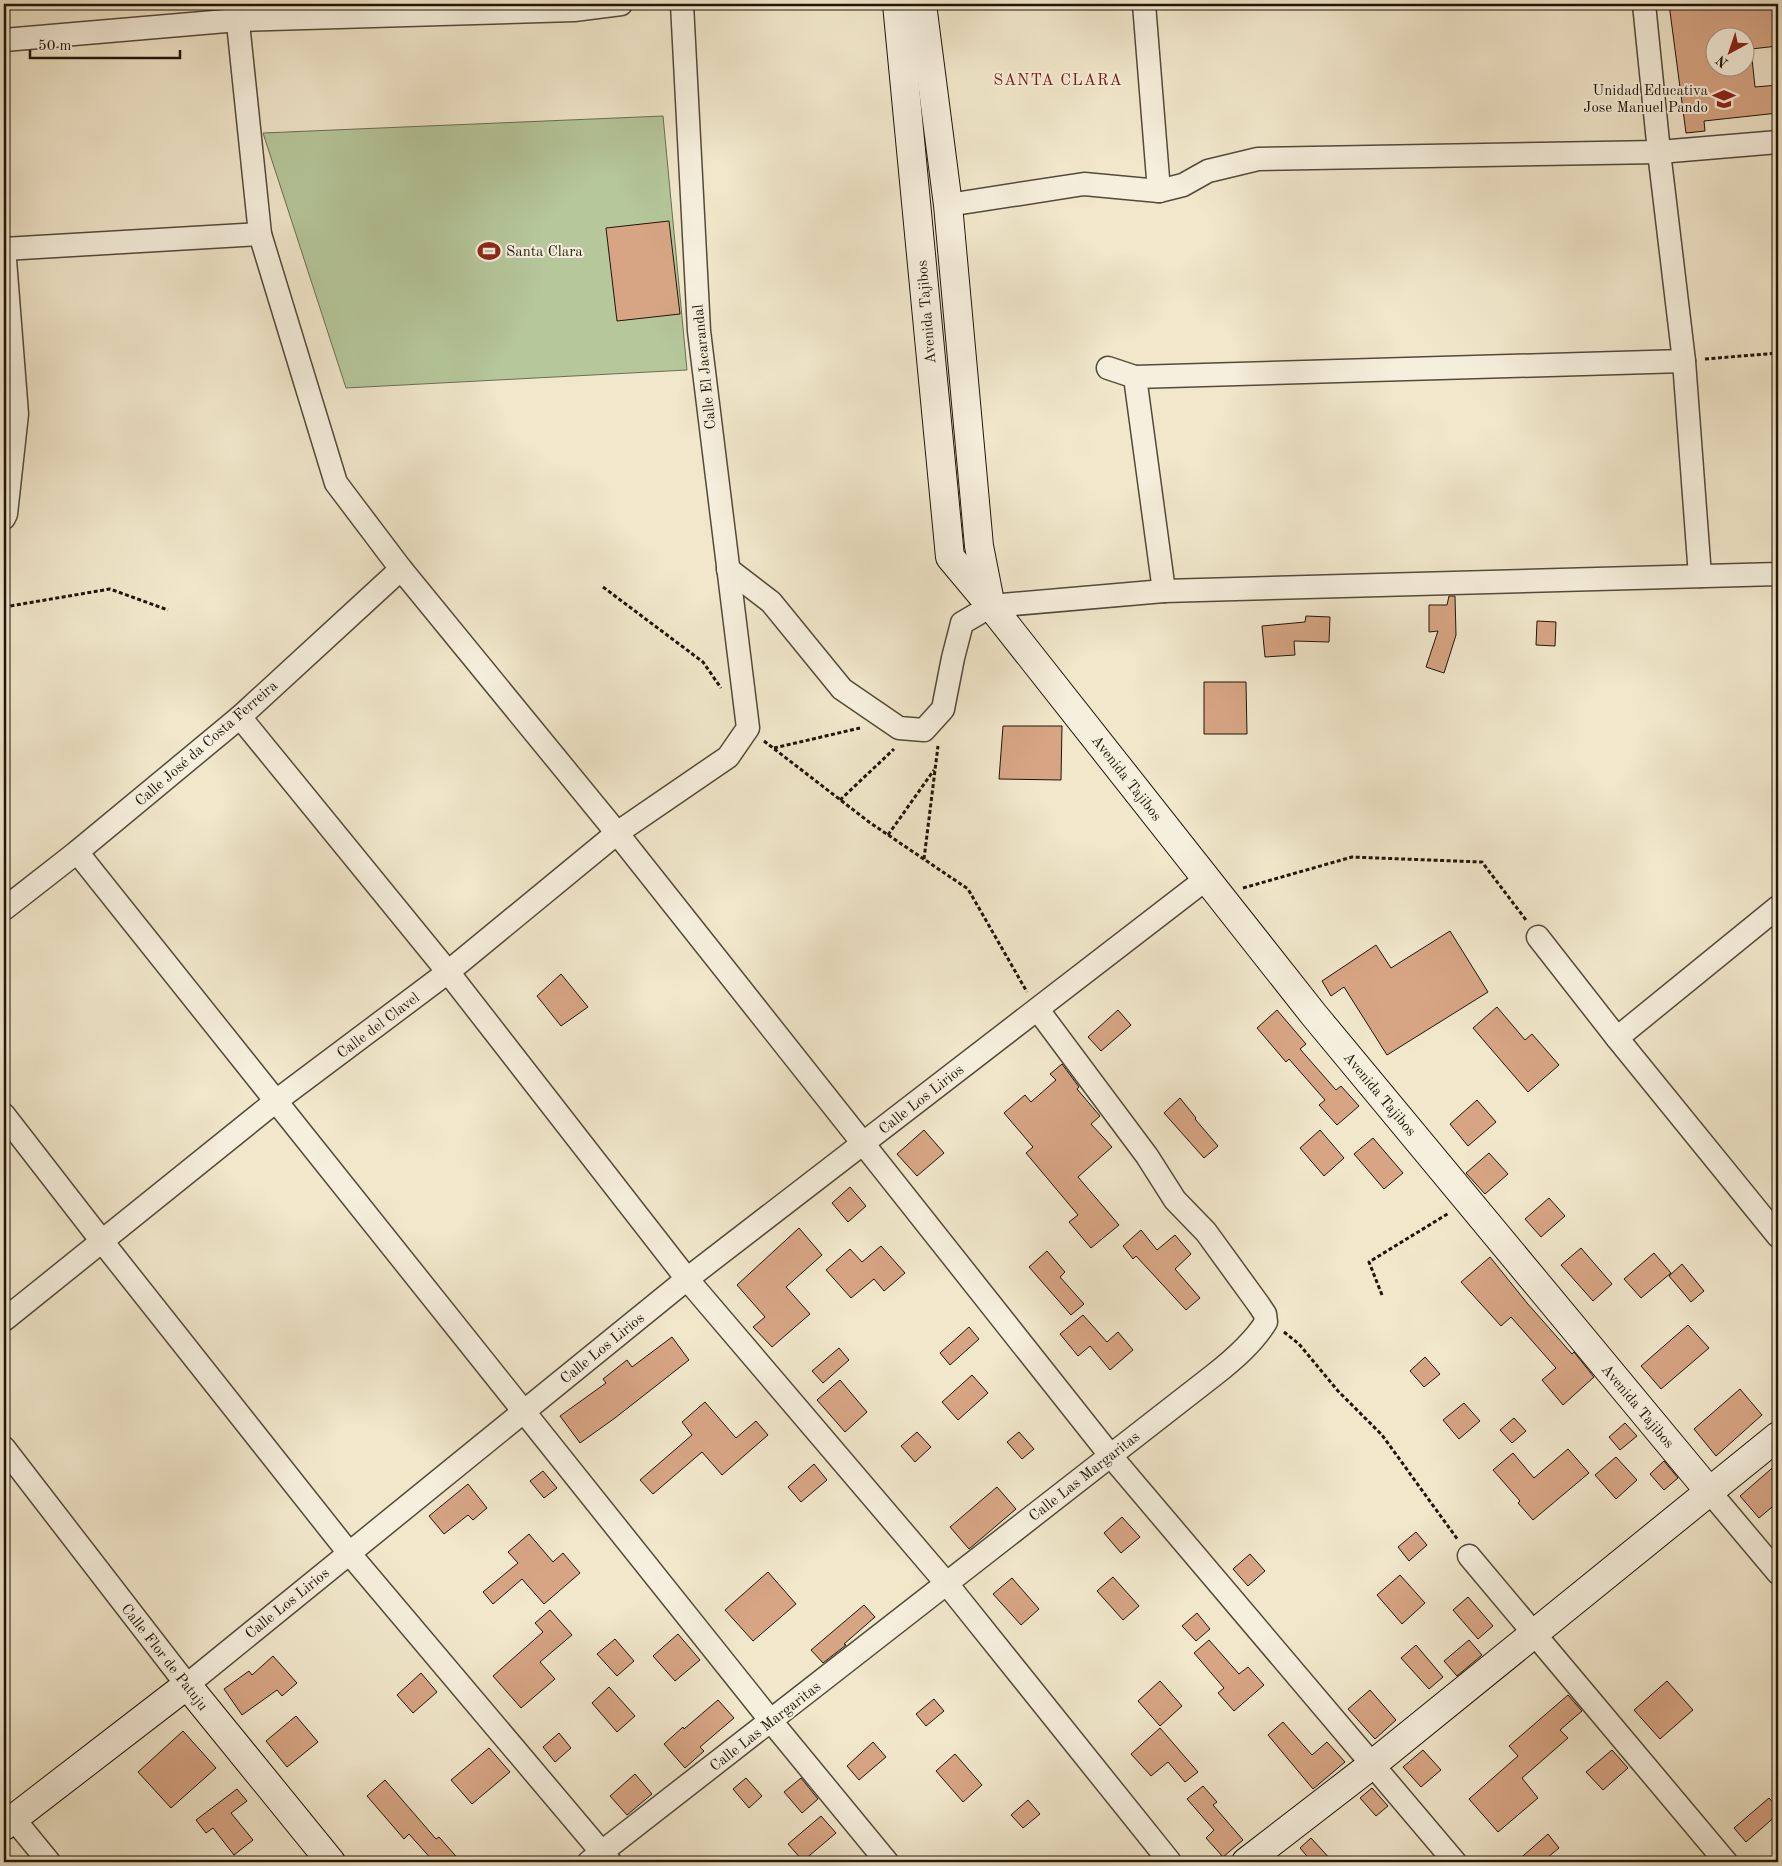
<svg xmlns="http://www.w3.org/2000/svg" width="1782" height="1866" font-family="'Old Standard TT',serif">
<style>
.green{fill:#b5c79b;stroke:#6a6e52}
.building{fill:#d7a584;stroke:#201509;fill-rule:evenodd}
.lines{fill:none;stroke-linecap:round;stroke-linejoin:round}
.street-casing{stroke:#544a3a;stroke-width:25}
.secondary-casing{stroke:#201509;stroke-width:30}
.path{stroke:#201509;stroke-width:3;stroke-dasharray:4 2.5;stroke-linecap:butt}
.street{stroke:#f6efdd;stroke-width:22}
.secondary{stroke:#f6efdd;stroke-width:28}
.labels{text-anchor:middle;stroke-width:4;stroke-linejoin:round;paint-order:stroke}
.poi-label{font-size:15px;fill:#201509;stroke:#f6efdd;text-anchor:end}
.street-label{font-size:15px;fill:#201509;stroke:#f6efdd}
.neighbourhood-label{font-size:16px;letter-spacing:1px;fill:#7a1f14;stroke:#f6efdd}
</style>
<rect width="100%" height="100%" fill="#f1e7cb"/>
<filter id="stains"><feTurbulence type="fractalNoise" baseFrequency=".004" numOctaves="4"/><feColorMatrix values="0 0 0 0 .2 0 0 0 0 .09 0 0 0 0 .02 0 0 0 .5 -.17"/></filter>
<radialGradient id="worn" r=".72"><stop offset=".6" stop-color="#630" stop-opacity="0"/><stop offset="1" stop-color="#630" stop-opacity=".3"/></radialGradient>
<!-- green -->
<polygon class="green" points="663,116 687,370 346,388 263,133"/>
<!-- building -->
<g class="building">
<path d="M 1669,4 L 1778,4 L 1778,46 L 1751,49 L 1755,87 L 1778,85 L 1778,113 L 1704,121 L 1705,131 L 1686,133 ZM 1714,38 L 1744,38 L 1744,68 L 1714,68 Z"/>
<polygon points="669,221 680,314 617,321 606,228"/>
<polygon points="1449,596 1455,596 1456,635 1444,673 1426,667 1438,631 1429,632 1429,605 1447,605"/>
<polygon points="1306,616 1330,617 1329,642 1294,641 1295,655 1265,657 1262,626 1305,622"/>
<polygon points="1537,621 1556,622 1555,646 1536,645"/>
<polygon points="1204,682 1246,682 1247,734 1204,734"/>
<polygon points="1003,726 1062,726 1061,780 999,779"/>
<polygon points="1450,931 1488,992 1387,1055 1344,987 1331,996 1322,981 1376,945 1391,968"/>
<polygon points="561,974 588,1007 561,1026 537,996"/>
<polygon points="1497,1007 1525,1040 1532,1034 1559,1065 1528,1092 1473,1028"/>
<polygon points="1118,1010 1131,1025 1101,1051 1088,1037"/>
<polygon points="1277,1010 1306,1044 1300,1049 1336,1090 1341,1086 1359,1106 1337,1125 1319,1105 1325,1100 1289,1059 1286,1062 1257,1028"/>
<polygon points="1062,1064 1079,1087 1077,1089 1100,1116 1091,1124 1112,1147 1078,1177 1119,1225 1091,1248 1069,1222 1078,1215 1026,1153 1033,1147 1004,1113 1025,1095 1031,1102 1056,1080 1050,1074"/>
<polygon points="1180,1098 1196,1118 1195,1119 1218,1146 1204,1158 1164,1113"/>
<polygon points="1477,1100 1496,1122 1468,1146 1450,1124"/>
<polygon points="924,1130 944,1153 917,1176 897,1154"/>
<polygon points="1320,1130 1344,1158 1324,1176 1300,1148"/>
<polygon points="1373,1138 1403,1173 1384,1189 1354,1154"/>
<polygon points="1489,1153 1508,1174 1485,1194 1466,1173"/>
<polygon points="850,1187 866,1206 848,1222 832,1203"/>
<polygon points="1549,1198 1565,1216 1541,1237 1525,1219"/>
<polygon points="799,1228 822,1255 786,1287 810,1314 772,1347 753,1327 765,1317 737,1285"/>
<polygon points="1141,1230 1157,1250 1175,1235 1191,1254 1175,1269 1200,1298 1186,1310 1136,1256 1133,1259 1123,1246"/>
<polygon points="881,1246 905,1273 884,1291 874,1279 851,1298 826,1270 850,1249 862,1262"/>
<polygon points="1581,1248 1612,1284 1593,1301 1561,1265"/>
<polygon points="1047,1251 1065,1272 1060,1277 1084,1304 1071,1315 1029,1267"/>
<polygon points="1654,1253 1671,1273 1641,1298 1624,1279"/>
<polygon points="1490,1257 1527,1303 1572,1354 1574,1352 1594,1377 1563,1405 1542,1380 1556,1368 1511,1317 1501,1326 1461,1282"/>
<polygon points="1682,1264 1704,1291 1691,1302 1669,1276"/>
<polygon points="1083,1315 1107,1342 1118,1332 1133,1350 1110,1370 1090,1346 1078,1356 1060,1334"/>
<polygon points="1688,1325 1709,1348 1661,1389 1641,1366"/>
<polygon points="969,1327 979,1339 950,1365 940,1353"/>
<polygon points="672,1337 689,1360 615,1418 580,1443 560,1416 606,1383 603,1379 627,1360 632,1367"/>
<polygon points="839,1348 849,1360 823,1383 812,1371"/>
<polygon points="1425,1357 1440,1374 1424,1387 1410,1371"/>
<polygon points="972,1375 988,1393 958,1420 942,1402"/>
<polygon points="840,1380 867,1412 845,1432 817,1400"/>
<polygon points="1740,1389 1762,1415 1716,1456 1694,1429"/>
<polygon points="705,1402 736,1438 756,1421 768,1435 722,1475 702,1452 653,1494 640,1480 692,1435 682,1422"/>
<polygon points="1464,1403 1480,1421 1459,1439 1443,1420"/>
<polygon points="1514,1418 1526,1431 1512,1443 1500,1430"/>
<polygon points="1625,1423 1637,1436 1620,1450 1609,1437"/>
<polygon points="917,1432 931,1447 915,1462 901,1446"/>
<polygon points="1019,1432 1034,1449 1022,1459 1007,1442"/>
<polygon points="1568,1449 1589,1473 1533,1520 1518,1503 1520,1501 1493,1470 1513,1453 1534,1478"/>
<polygon points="1616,1457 1637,1480 1616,1499 1595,1475"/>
<polygon points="1664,1461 1678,1478 1664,1490 1650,1474"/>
<polygon points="1778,1463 1778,1502 1759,1518 1740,1496"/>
<polygon points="814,1464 827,1480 801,1502 788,1487"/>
<polygon points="543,1471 557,1488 544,1498 530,1481"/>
<polygon points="468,1484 487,1508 473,1520 468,1515 444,1534 429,1516"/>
<polygon points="997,1487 1016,1509 969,1549 950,1527"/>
<polygon points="1122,1517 1140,1537 1121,1553 1104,1533"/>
<polygon points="1416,1532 1427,1545 1409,1561 1398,1547"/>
<polygon points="529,1534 553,1562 563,1553 580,1573 544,1604 522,1579 493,1604 483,1592 518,1563 508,1552"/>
<polygon points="1250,1554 1265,1571 1248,1586 1233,1569"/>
<polygon points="768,1572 796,1604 753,1641 725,1610"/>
<polygon points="1400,1575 1425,1603 1402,1624 1377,1595"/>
<polygon points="1113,1577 1139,1606 1123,1620 1097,1591"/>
<polygon points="1012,1578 1039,1609 1021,1625 993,1594"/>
<polygon points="1468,1597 1493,1626 1478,1639 1453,1610"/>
<polygon points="864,1605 875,1617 844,1644 846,1645 823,1663 811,1650"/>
<polygon points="550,1610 572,1635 540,1662 555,1679 521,1708 493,1676 543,1632 535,1623"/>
<polygon points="1197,1613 1210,1629 1196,1641 1182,1626"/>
<polygon points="678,1634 700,1660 675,1681 653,1656"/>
<polygon points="615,1639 634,1661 617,1676 597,1654"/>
<polygon points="1209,1640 1239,1674 1248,1667 1264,1685 1234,1711 1218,1693 1224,1688 1194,1653"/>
<polygon points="1469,1640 1482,1655 1457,1676 1444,1661"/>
<polygon points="1416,1645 1443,1677 1429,1689 1401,1658"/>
<polygon points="273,1656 297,1683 282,1696 277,1690 242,1715 224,1689 249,1671 252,1675"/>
<polygon points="421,1673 437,1692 413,1713 397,1695"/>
<polygon points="1160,1681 1182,1706 1160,1726 1138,1701"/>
<polygon points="1667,1681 1693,1710 1660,1739 1634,1710"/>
<polygon points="609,1687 635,1716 617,1732 592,1703"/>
<polygon points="1370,1690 1396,1720 1375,1739 1348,1709"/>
<polygon points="1568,1695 1582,1711 1560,1730 1568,1738 1522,1778 1538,1798 1498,1832 1469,1799 1518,1756 1509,1746"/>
<polygon points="934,1699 944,1711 926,1726 916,1714"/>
<polygon points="718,1700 734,1718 700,1747 704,1751 685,1768 664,1744 683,1727 684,1729"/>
<polygon points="296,1716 318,1742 287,1767 266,1741"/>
<polygon points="1283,1722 1312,1755 1327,1742 1345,1762 1313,1789 1268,1735"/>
<polygon points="1160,1728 1198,1772 1185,1782 1168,1762 1151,1776 1131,1754"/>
<polygon points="183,1731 216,1768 171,1808 138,1772"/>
<polygon points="559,1733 571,1748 555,1762 543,1747"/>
<polygon points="873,1742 886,1757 859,1780 847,1766"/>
<polygon points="489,1748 510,1772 472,1804 451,1780"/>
<polygon points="1423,1750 1441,1770 1421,1787 1403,1767"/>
<polygon points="1612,1750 1628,1768 1603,1790 1586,1772"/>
<polygon points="955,1754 982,1785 963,1802 936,1771"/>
<polygon points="635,1774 652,1794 627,1815 610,1796"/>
<polygon points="746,1778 762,1796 749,1808 733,1789"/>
<polygon points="801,1778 818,1799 802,1813 784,1792"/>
<polygon points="385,1780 436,1839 439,1837 461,1862 434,1862 409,1834 404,1839 367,1796"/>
<polygon points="1203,1786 1217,1802 1213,1805 1243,1840 1223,1857 1206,1838 1214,1830 1187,1799"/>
<polygon points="1372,1788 1388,1806 1376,1816 1360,1798"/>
<polygon points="237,1789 247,1801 231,1813 253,1840 234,1855 213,1828 206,1833 196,1820"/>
<polygon points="1769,1798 1778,1808 1778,1814 1746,1842 1734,1828"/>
<polygon points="1028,1800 1040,1814 1023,1828 1011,1815"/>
<polygon points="821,1816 836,1833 803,1861 788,1844"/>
<polygon points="1548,1834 1559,1848 1542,1862 1516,1862"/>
<polygon points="1311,1838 1333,1862 1312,1862 1300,1848"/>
</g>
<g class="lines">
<defs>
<g id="street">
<polyline points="236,4 260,234 336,483 401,569 617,833 1110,1455 1455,1862"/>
<polyline points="1144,4 1159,191"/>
<polyline points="1644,4 1659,152 1684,361 1700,576"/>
<polyline points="4,40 238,20 574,10 621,4"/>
<polyline points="948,205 1084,184 1159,191 1183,185 1208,171 1258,159 1659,152 1778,142"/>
<polyline points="4,247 17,414 6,514 4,518"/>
<polyline points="4,249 260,234"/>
<polyline points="1108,368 1135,377 1164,591"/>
<polyline points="1135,377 1684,361"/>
<polyline points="728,569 771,602 842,689 899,728 924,730 943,709 953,658 962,623 991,606 1164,591 1778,574"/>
<polyline points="240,717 448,972 687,1279 947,1584 1170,1862"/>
<polyline points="77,852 771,1721 887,1862"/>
<polyline points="4,909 77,852 240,717 401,569"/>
<polyline points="1538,937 1617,1038 1778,1236"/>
<polyline points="1617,1038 1778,907"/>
<polyline points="4,1115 101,1240 349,1553 610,1862"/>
<polyline points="4,1320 276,1101 448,972 617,833 728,757 748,728 699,331 682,4"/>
<polyline points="4,1448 187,1685 687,1279 1206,879"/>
<polyline points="1709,1491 1778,1573"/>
<polyline points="1469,1556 1726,1862"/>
<polyline points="13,1818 49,1862"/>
<path d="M 589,1862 L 1214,1375 C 1233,1360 1253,1343 1266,1322 L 1265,1314 L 1259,1305 L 1206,1232 L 1175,1200 L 1147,1156 L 1038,1010"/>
</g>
<g id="secondary">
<polyline points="897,4 950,557 991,606 1314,1015 1709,1491"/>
<polyline points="922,4 948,205 979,546 990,602"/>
<polyline points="4,1826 187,1685 331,1862"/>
<polyline points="1246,1862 1373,1764 1778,1436"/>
</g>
</defs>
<!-- street casing -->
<use href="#street" class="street-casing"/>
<!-- secondary casing -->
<use href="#secondary" class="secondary-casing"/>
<!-- path -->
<g class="path">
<polyline points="1705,359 1778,353"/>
<polyline points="603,587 703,662 721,688"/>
<polyline points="4,607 110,589 168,610"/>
<polyline points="764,741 869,822 968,889 1027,992"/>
<polyline points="774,748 860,728"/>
<polyline points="840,800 894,749"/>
<polyline points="888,835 934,770"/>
<polyline points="924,859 938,746"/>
<polyline points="1243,888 1352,857 1482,862 1526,920"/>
<polyline points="1382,1295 1369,1262 1449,1213"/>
<polyline points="1284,1332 1299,1344 1338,1391 1382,1435 1458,1540"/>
</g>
<!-- street -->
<use href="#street" class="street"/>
<!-- secondary -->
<use href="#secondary" class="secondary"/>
</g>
<!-- icons -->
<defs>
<symbol id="school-bare" viewBox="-9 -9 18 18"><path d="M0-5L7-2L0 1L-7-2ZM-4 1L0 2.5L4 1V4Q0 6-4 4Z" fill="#8f2418" stroke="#f6efdd" stroke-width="2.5" paint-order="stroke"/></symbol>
<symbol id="stadium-bare" viewBox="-9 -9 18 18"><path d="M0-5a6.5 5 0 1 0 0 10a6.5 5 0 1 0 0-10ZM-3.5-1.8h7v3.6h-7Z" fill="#8f2418" stroke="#f6efdd" stroke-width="2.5" paint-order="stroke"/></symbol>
</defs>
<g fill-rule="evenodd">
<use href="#school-bare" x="1708" y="83" width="32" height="32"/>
<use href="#stadium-bare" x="473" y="235" width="32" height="32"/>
</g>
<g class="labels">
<!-- poi labels -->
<g class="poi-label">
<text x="1708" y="95">Unidad Educativa<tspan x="1708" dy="17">Jose Manuel Pando</tspan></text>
<text x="506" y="256" text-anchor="start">Santa Clara</text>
</g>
<!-- street labels -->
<g class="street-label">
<text transform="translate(926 312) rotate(-95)" y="5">Avenida Tajibos</text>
<text transform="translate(704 367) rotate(-96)" y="5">Calle El Jacarandal</text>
<text transform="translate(206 743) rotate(-41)" y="5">Calle José da Costa Ferreira</text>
<text transform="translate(1127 778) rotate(52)" y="5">Avenida Tajibos</text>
<text transform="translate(378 1025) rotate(-37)" y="5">Calle del Clavel</text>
<text transform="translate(1380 1094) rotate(50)" y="5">Avenida Tajibos</text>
<text transform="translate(921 1099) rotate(-38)" y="5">Calle Los Lirios</text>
<text transform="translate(602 1348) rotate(-39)" y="5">Calle Los Lirios</text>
<text transform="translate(1638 1406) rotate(50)" y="5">Avenida Tajibos</text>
<text transform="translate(1084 1476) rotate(-38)" y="5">Calle Las Margaritas</text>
<text transform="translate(287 1603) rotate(-39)" y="5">Calle Los Lirios</text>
<text transform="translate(165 1657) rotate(52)" y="5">Calle Flor de Patuju</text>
<text transform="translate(765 1726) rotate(-38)" y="5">Calle Las Margaritas</text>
</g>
<!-- neighbourhood labels -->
<g class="neighbourhood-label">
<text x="1058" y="85">SANTA CLARA</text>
</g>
</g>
<!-- margin -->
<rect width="1782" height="1866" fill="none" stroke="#f1e7cb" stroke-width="20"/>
<rect x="5" y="5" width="1772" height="1856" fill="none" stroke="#201509" stroke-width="2.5"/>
<rect x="10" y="10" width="1762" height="1846" fill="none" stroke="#201509"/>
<!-- north arrow -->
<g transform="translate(1730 52) rotate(220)"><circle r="24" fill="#f6efdd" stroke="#a09888"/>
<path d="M0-4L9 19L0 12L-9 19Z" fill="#8f2418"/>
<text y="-8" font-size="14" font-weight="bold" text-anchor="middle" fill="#201509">N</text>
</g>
<!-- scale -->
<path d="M30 50v8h150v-8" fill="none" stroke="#201509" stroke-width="2.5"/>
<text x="38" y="50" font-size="15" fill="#201509" stroke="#f6efdd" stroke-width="4" paint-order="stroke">50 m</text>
<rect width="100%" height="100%" filter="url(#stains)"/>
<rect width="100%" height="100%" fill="url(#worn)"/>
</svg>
